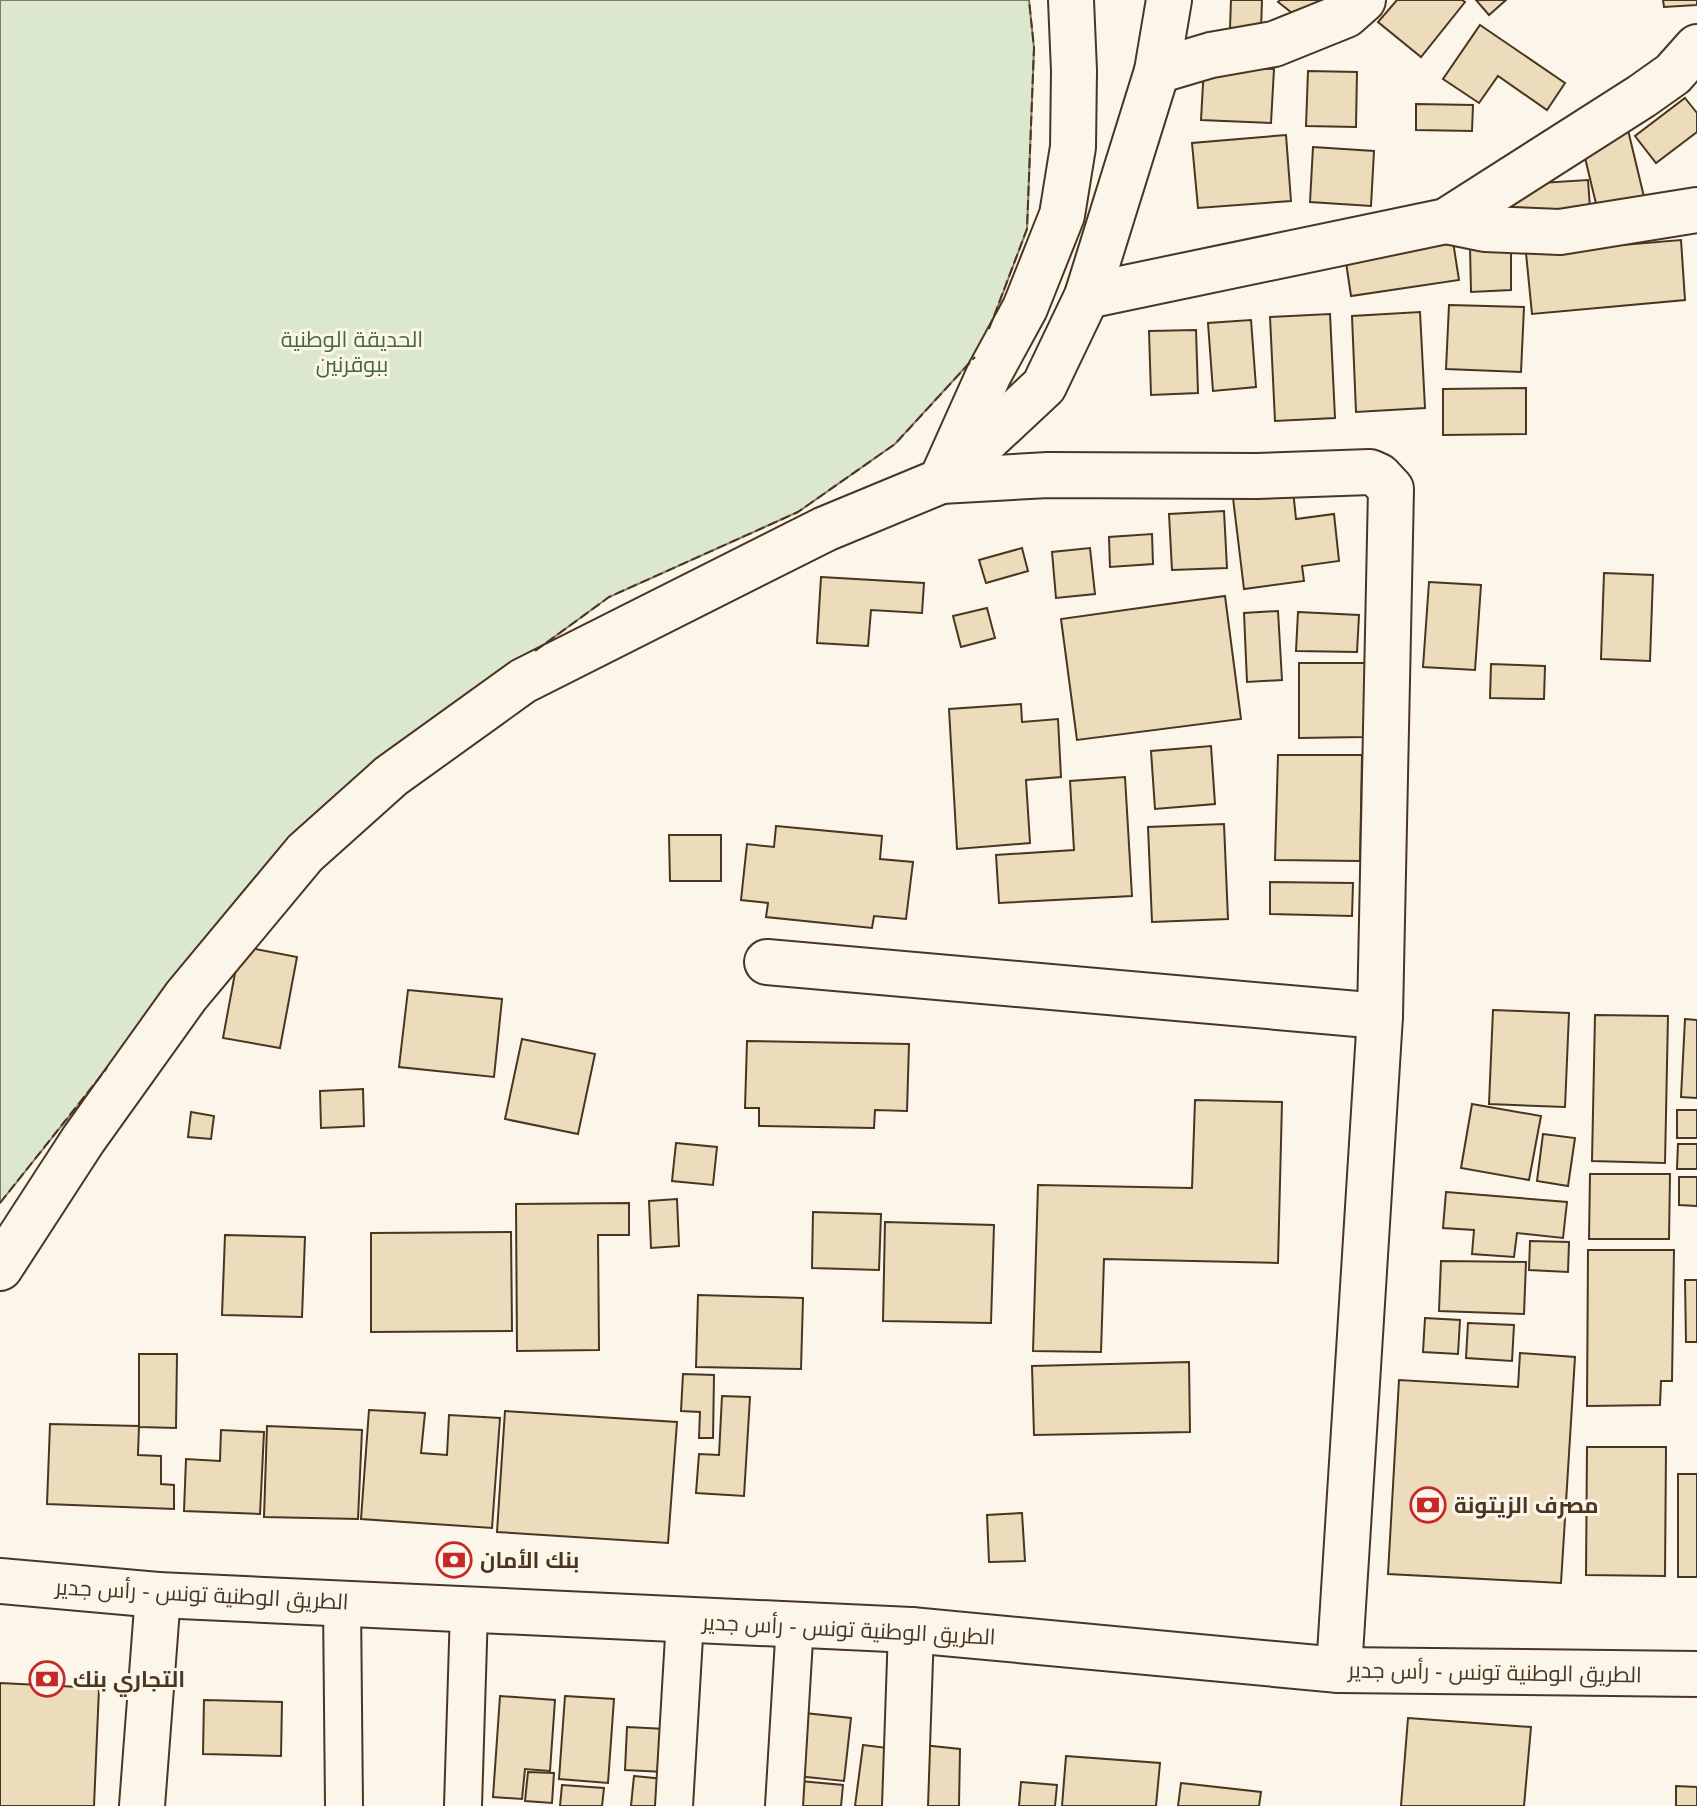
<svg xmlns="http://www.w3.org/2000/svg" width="1697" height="1806" font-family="Arial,Cairo,sans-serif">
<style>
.green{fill:#dce7d0;stroke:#887966;stroke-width:2}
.building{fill:#ecdcbc;stroke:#4a3520;stroke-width:2}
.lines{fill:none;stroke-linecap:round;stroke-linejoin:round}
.pedestrian-casing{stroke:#4a3520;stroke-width:40}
.minor-casing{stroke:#4a3520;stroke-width:48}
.primary-casing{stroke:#4a3520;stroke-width:48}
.pedestrian{stroke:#fbf6e9;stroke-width:36}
.minor{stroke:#fbf6e9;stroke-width:44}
.primary{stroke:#fbf6e9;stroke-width:44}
.fence{stroke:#4a3520;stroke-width:2;stroke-dasharray:10 4;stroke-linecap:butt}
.labels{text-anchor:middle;stroke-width:6;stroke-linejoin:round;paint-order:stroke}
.park-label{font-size:22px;fill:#436837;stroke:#fbf6e9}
.poi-label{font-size:22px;font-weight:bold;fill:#4a3520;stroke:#fbf6e9;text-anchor:start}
.street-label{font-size:22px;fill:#4a3520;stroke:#fbf6e9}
</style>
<rect width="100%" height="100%" fill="#fbf6e9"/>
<!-- green -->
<polygon class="green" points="0,0 1029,0 1034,48 1027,229 982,349 895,444 798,512 609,597 398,751 206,945 0,1203"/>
<!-- building -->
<g class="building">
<polygon points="1231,0 1262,0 1261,30 1230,28"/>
<polygon points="1280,0 1322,0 1305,23 1278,2"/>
<polygon points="1397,0 1462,0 1465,2 1421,57 1378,22"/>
<polygon points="1476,0 1506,0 1489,15"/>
<polygon points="1663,0 1697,0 1697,5 1664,7"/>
<polygon points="1480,25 1565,83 1547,110 1498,76 1479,103 1443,79"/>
<polygon points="1204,66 1274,69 1271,123 1201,120"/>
<polygon points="1308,71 1357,72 1356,127 1306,126"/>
<polygon points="1685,98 1697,113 1697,132 1656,163 1635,136"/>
<polygon points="1416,104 1473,105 1472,131 1416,130"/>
<polygon points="1628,130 1645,201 1598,212 1581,141"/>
<polygon points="1286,135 1291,201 1198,208 1192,143"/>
<polygon points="1313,147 1374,151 1371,206 1310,202"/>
<polygon points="1588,180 1590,208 1511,214 1509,185"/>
<polygon points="1452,235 1459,280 1351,296 1344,249"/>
<polygon points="1681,240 1685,300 1532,314 1526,253"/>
<polygon points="1511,246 1511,290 1471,292 1470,247"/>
<polygon points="1449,305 1524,307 1521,372 1446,369"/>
<polygon points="1420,312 1425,408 1356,412 1352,316"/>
<polygon points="1330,314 1335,418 1275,421 1270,317"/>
<polygon points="1251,320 1256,387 1213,391 1208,323"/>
<polygon points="1196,330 1198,393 1151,395 1149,331"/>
<polygon points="1526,388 1526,434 1443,435 1443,389"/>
<polygon points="1293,490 1296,519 1334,514 1339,561 1302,566 1304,581 1244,589 1233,498"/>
<polygon points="1224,511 1227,568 1172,570 1169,514"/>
<polygon points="1152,534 1153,564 1110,567 1109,537"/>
<polygon points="1022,548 1028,571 986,583 979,560"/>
<polygon points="1090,548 1095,594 1056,598 1052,552"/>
<polygon points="1604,573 1653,575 1650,661 1601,659"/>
<polygon points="821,577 924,583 922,613 871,610 868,646 817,643"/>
<polygon points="1429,582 1481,585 1475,670 1423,667"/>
<polygon points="1225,596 1241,719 1077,740 1061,619"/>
<polygon points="987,608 995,638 961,647 953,616"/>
<polygon points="1278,611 1282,680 1247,682 1244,613"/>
<polygon points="1298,612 1359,615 1357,652 1296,651"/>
<polygon points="1299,663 1365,663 1365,737 1299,738"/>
<polygon points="1491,664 1545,666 1544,699 1490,698"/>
<polygon points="1021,704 1022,722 1058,719 1061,777 1026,780 1030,843 957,849 949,709"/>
<polygon points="1211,746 1215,804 1155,809 1151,751"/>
<polygon points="1278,755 1362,755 1360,861 1275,860"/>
<polygon points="1125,777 1132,896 999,903 996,855 1074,850 1070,781"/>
<polygon points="1224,824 1228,919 1152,922 1148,827"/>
<polygon points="776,826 882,836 880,859 913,862 906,919 874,916 872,928 766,917 768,903 741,900 747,844 774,847"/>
<polygon points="669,835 721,835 721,881 670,881"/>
<polygon points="1270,882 1353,883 1352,916 1270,914"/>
<polygon points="240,946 297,957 280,1048 223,1038"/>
<polygon points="408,990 502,999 494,1077 399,1067"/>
<polygon points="1493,1010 1569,1013 1565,1107 1489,1104"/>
<polygon points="1595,1015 1668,1016 1665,1163 1592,1161"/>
<polygon points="1685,1019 1697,1020 1697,1098 1681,1097"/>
<polygon points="522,1039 595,1054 578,1134 505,1119"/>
<polygon points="747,1041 909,1044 907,1111 875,1110 874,1128 759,1126 759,1108 745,1108"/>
<polygon points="363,1089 364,1126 321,1128 320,1091"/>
<polygon points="1195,1100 1282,1102 1278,1263 1104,1259 1101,1352 1033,1351 1038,1185 1192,1188"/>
<polygon points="1472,1104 1541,1116 1529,1180 1461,1168"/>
<rect x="1677" y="1110" width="20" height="28"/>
<polygon points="191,1112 214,1116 211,1139 188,1137"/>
<polygon points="1543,1134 1575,1138 1568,1186 1537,1181"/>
<polygon points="676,1143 717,1147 713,1185 672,1181"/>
<polygon points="1678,1144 1697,1144 1697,1169 1677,1169"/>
<polygon points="1590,1174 1670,1174 1669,1239 1589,1239"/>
<polygon points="1679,1177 1697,1177 1697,1206 1679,1205"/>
<polygon points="1446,1192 1567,1202 1563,1238 1517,1233 1514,1257 1472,1254 1474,1230 1443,1228"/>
<polygon points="677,1199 679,1246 651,1248 649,1201"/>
<polygon points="629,1203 629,1235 598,1235 599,1350 517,1351 516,1204"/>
<polygon points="813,1212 881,1214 879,1270 812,1268"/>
<polygon points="885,1222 994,1225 991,1323 883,1321"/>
<polygon points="511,1232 512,1331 371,1332 371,1233"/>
<polygon points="225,1235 305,1237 302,1317 222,1315"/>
<polygon points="1530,1241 1569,1242 1568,1272 1529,1270"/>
<polygon points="1588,1250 1674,1250 1672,1381 1661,1381 1660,1405 1587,1406"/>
<polygon points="1441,1261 1526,1262 1524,1314 1439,1311"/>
<polygon points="1685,1280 1697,1280 1697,1342 1686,1342"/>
<polygon points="698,1295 803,1298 801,1369 696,1367"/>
<polygon points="1425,1318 1460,1320 1458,1354 1423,1352"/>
<polygon points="1468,1323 1514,1325 1512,1361 1466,1358"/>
<polygon points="1520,1353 1575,1357 1561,1583 1388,1574 1399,1380 1518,1387"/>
<polygon points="139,1354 177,1354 176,1428 139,1427"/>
<polygon points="1189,1362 1190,1432 1034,1435 1032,1366"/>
<polygon points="683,1374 714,1375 713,1438 699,1438 700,1412 681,1411"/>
<polygon points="722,1396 750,1397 744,1496 696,1493 699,1454 719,1455"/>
<polygon points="369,1410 425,1413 421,1453 447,1455 449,1415 500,1418 492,1528 361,1519"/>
<polygon points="505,1411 677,1422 668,1543 497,1532"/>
<polygon points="50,1424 139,1426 138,1455 161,1456 161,1484 174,1485 174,1509 47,1504"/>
<polygon points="267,1426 362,1430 358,1519 264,1517"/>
<polygon points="221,1430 264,1432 260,1514 184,1511 186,1459 220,1461"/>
<polygon points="1587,1447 1666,1447 1665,1576 1586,1575"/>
<rect x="1678" y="1474" width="19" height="103"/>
<polygon points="1022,1513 1025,1561 989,1562 987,1515"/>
<polygon points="0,1683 99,1688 94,1806 0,1806"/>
<polygon points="500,1696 555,1700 550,1771 525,1769 522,1799 493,1797"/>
<polygon points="565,1696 614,1699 608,1783 559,1779"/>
<polygon points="204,1700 282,1702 281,1756 203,1754"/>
<polygon points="795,1712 851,1718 844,1781 788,1775"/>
<polygon points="1408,1718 1531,1727 1524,1806 1401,1806"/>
<polygon points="627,1727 666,1729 664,1772 625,1770"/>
<polygon points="913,1744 960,1749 959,1806 912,1806"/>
<polygon points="863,1745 896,1749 889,1806 855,1806"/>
<polygon points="1066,1756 1160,1763 1156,1806 1062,1806"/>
<polygon points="528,1772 554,1773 552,1803 525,1801"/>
<polygon points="634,1776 664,1779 661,1806 631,1806"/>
<polygon points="800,1781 843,1785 841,1806 798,1806"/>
<polygon points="1021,1782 1057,1785 1055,1806 1019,1806"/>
<polygon points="1181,1783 1261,1792 1259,1806 1178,1806"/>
<polygon points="562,1785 604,1788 602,1806 560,1806"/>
<polygon points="1676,1786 1697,1787 1697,1806 1676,1806"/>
</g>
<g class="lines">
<defs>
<g id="pedestrian">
<polyline points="342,1603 344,1806"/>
<polyline points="463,1806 469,1610"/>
<polyline points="674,1806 685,1620"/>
<polyline points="784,1806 795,1623"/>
</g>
<g id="minor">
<polyline points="1157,71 1211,55 1274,44 1346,15 1363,0"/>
<polyline points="1446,221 1485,229 1560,232 1697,210"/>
<polyline points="1087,296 1446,221 1642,96 1673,74 1697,47"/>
<polyline points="955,469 1044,386 1087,296 1157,71 1169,0"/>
<polyline points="941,481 1048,475 1257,476 1370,472 1379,476 1391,489 1380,1016 1339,1670"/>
<polyline points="767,962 1380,1016"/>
<polyline points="0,1268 83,1140 186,996 305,853 391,776 523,681 825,529 941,481 989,374 1025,308 1062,215 1073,147 1074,71 1071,0"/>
<polyline points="142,1806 158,1595"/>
<polyline points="905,1806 911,1630"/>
</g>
<polyline id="primary" points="0,1581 158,1595 911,1630 1339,1670 1697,1674"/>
</defs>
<!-- pedestrian casing -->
<use href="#pedestrian" class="pedestrian-casing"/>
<!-- minor casing -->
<use href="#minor" class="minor-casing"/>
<!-- primary casing -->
<use href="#primary" class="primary-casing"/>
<!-- pedestrian -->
<use href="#pedestrian" class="pedestrian"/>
<!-- minor -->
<use href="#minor" class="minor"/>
<!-- primary -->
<use href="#primary" class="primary"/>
<!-- fence -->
<g class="fence">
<polyline points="989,329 1027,229 1034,48 1029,0"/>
<polyline points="535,651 609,597 798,512 895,444 975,357"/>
<polyline points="0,1203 107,1068"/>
</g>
</g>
<!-- icons -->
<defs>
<symbol id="bank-ring" viewBox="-11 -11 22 22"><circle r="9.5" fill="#fbf6e9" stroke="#c62828" stroke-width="1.5"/><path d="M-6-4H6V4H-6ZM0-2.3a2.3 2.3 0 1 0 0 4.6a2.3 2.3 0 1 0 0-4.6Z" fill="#c62828"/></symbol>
</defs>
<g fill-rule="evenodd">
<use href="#bank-ring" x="1408" y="1485" width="40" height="40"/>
<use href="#bank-ring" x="434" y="1540" width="40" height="40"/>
<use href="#bank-ring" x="27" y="1659" width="40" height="40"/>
</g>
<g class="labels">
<!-- park labels -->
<g class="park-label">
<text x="352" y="347">الحديقة الوطنية<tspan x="352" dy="25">ببوقرنين</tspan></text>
</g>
<!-- poi labels -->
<g class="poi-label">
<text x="1454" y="1513">مصرف الزيتونة</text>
<text x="480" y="1568">بنك الأمان</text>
<text x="73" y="1687">التجاري بنك</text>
</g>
<!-- street labels -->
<g class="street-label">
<text transform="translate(202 1594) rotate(3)" y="8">الطريق الوطنية تونس - رأس جدير</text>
<text transform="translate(849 1629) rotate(3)" y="8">الطريق الوطنية تونس - رأس جدير</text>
<text transform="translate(1495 1672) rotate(1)" y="8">الطريق الوطنية تونس - رأس جدير</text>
</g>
</g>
</svg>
